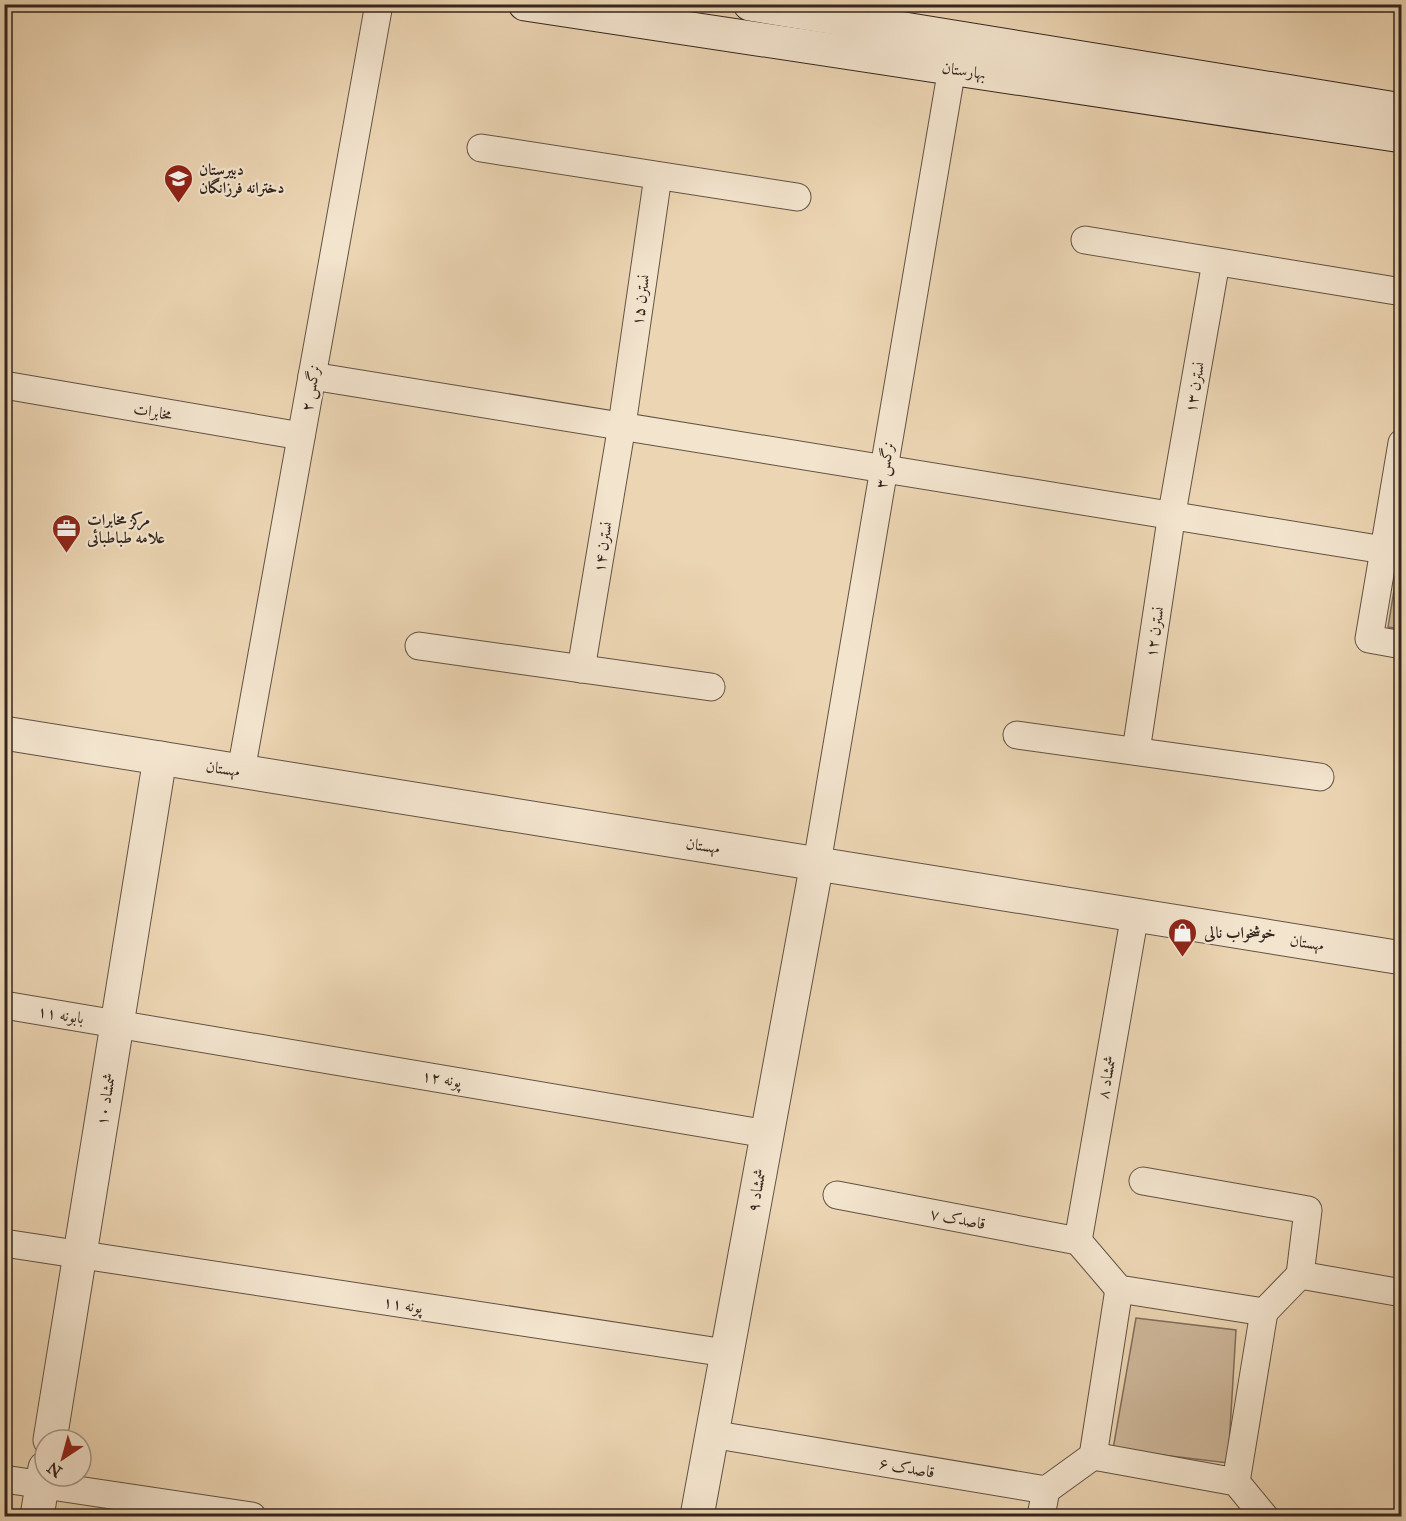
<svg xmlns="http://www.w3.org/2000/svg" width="1406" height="1521" font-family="'IM FELL Great Primer',Amiri,serif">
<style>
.green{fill:#cdb79a;stroke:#806e5c;stroke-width:1.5}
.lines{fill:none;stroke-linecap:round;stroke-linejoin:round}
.minor-casing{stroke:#615243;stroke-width:29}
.tertiary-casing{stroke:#615243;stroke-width:35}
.secondary-casing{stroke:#33261e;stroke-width:35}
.minor{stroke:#f3e4ce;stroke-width:27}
.tertiary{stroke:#f3e4ce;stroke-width:33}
.secondary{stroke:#f3e4ce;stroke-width:33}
.labels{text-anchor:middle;stroke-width:4.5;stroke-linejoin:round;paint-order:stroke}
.street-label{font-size:16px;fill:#33261e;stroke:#f3e4ce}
.poi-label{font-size:16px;font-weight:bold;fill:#33261e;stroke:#f3e4ce;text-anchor:start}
</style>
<rect width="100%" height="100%" fill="#ecd5b3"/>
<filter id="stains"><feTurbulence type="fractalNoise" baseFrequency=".00333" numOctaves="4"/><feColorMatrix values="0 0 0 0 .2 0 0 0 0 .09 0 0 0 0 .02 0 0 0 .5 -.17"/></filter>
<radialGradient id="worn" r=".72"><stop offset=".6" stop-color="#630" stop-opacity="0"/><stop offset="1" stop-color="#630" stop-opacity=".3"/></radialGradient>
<!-- green -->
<g class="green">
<polygon points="1401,547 1401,629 1388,627"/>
<polygon points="1136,1318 1236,1330 1228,1463 1113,1449"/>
</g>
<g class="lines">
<defs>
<g id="minor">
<polyline points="481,148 797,197"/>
<polyline points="1085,240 1396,291"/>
<polyline points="312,376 1384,550"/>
<polyline points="4,385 301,436"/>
<polyline points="1402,443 1369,639 1402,645"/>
<polyline points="419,646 711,687"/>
<polyline points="581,669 622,425 658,176"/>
<polyline points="1017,735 1320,777"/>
<polyline points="1136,751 1172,513 1216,262"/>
<polyline points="241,771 379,4"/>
<polyline points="817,863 952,68"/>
<polyline points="4,1005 767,1134"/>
<polyline points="1143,1181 1308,1210 1300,1275"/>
<polyline points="837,1195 1078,1241"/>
<polyline points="1078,1241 1119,1289 1264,1312 1300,1275 1402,1293"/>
<polyline points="1078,1241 1135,914"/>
<polyline points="4,1243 726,1353"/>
<polyline points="711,1434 1046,1490 1093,1456"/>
<polyline points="1093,1456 1236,1482 1264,1516"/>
<polyline points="1093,1456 1119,1289"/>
<polyline points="4,1479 252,1516"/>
<polyline points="1236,1482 1264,1312"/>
<polyline points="1041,1516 1046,1490"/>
</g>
<g id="tertiary">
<polyline points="4,733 1402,958"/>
<polyline points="50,1440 160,758"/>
<polyline points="37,1516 45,1468"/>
<polyline points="697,1516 817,863"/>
</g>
<g id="secondary">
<polyline points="525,4 1402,136"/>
<polyline points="750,4 1402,110"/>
</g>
</defs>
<!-- minor casing -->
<use href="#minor" class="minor-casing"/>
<!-- tertiary casing -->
<use href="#tertiary" class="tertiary-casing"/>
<!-- secondary casing -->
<use href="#secondary" class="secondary-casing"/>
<!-- minor -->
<use href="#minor" class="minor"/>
<!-- tertiary -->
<use href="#tertiary" class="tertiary"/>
<!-- secondary -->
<use href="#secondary" class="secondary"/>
</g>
<!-- icons -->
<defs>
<symbol id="school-pin" viewBox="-11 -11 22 30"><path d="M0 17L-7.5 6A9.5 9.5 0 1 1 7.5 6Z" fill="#8f2418" stroke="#f3e4ce"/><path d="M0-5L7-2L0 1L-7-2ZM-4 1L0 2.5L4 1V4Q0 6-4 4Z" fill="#fff"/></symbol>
<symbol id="office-pin" viewBox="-11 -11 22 30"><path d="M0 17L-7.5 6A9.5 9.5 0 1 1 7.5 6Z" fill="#8f2418" stroke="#f3e4ce"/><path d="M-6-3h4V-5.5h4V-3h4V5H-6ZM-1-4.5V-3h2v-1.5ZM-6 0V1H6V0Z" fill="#fff"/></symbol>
<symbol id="shop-pin" viewBox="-11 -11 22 30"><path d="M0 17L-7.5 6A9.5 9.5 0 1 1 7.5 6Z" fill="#8f2418" stroke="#f3e4ce"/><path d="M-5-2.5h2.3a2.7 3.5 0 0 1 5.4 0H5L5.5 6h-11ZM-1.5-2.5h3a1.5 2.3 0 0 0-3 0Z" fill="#fff"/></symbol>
</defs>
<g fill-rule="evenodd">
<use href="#school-pin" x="162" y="162" width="33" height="45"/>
<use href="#office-pin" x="50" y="512" width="33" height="45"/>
<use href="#shop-pin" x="1166" y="916" width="33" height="45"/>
</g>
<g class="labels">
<!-- street labels -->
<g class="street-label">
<text transform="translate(964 70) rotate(9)" y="6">بهارستان</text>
<text transform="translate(640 300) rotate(-82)" y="6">نسترن ۱۵</text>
<text transform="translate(1194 387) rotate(-80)" y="6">نسترن ۱۳</text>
<text transform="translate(310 388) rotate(-80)" y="6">نرگس ۲</text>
<text transform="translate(153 411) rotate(10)" y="6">مخابرات</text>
<text transform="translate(884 465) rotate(-80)" y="6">نرگس ۳</text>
<text transform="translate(602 547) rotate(-81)" y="6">نسترن ۱۴</text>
<text transform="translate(1154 632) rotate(-81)" y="6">نسترن ۱۲</text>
<text transform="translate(223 768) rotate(9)" y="6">مهستان</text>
<text transform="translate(703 845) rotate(9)" y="6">مهستان</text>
<text transform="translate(1307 942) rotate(9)" y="6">مهستان</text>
<text transform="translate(61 1014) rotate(9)" y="6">بابونه ۱۱</text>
<text transform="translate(1106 1077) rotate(-80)" y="6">شمشاد ۸</text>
<text transform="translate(442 1078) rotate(10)" y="6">پونه ۱۲</text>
<text transform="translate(105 1099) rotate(-81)" y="6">شمشاد ۱۰</text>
<text transform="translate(756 1190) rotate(-80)" y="6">شمشاد ۹</text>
<text transform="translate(958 1218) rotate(11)" y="6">قاصدک ۷</text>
<text transform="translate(403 1304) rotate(9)" y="6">پونه ۱۱</text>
<text transform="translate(907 1467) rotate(10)" y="6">قاصدک ۶</text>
</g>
<!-- poi labels -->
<g class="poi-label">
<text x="199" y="175">دبیرستان<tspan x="199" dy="18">دخترانه فرزانگان</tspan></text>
<text x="87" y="525">مرکز مخابرات<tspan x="87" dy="18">علامه طباطبائی</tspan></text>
<text x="1204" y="938">خوشخواب نالی</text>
</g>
</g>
<!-- margin -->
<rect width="1406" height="1521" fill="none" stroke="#ecd5b3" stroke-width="24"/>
<rect x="6" y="6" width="1394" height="1509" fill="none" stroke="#33261e" stroke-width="3"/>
<rect x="12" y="12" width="1382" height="1497" fill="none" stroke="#33261e" stroke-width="1.5"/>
<!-- north arrow -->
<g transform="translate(63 1458) rotate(216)"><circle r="28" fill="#f3e4ce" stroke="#a69888" stroke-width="1.5"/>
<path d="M0-4.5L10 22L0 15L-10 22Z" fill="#8f2418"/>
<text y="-9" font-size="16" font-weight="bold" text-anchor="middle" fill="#33261e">N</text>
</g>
<rect width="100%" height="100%" filter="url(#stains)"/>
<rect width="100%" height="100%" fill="url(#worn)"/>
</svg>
